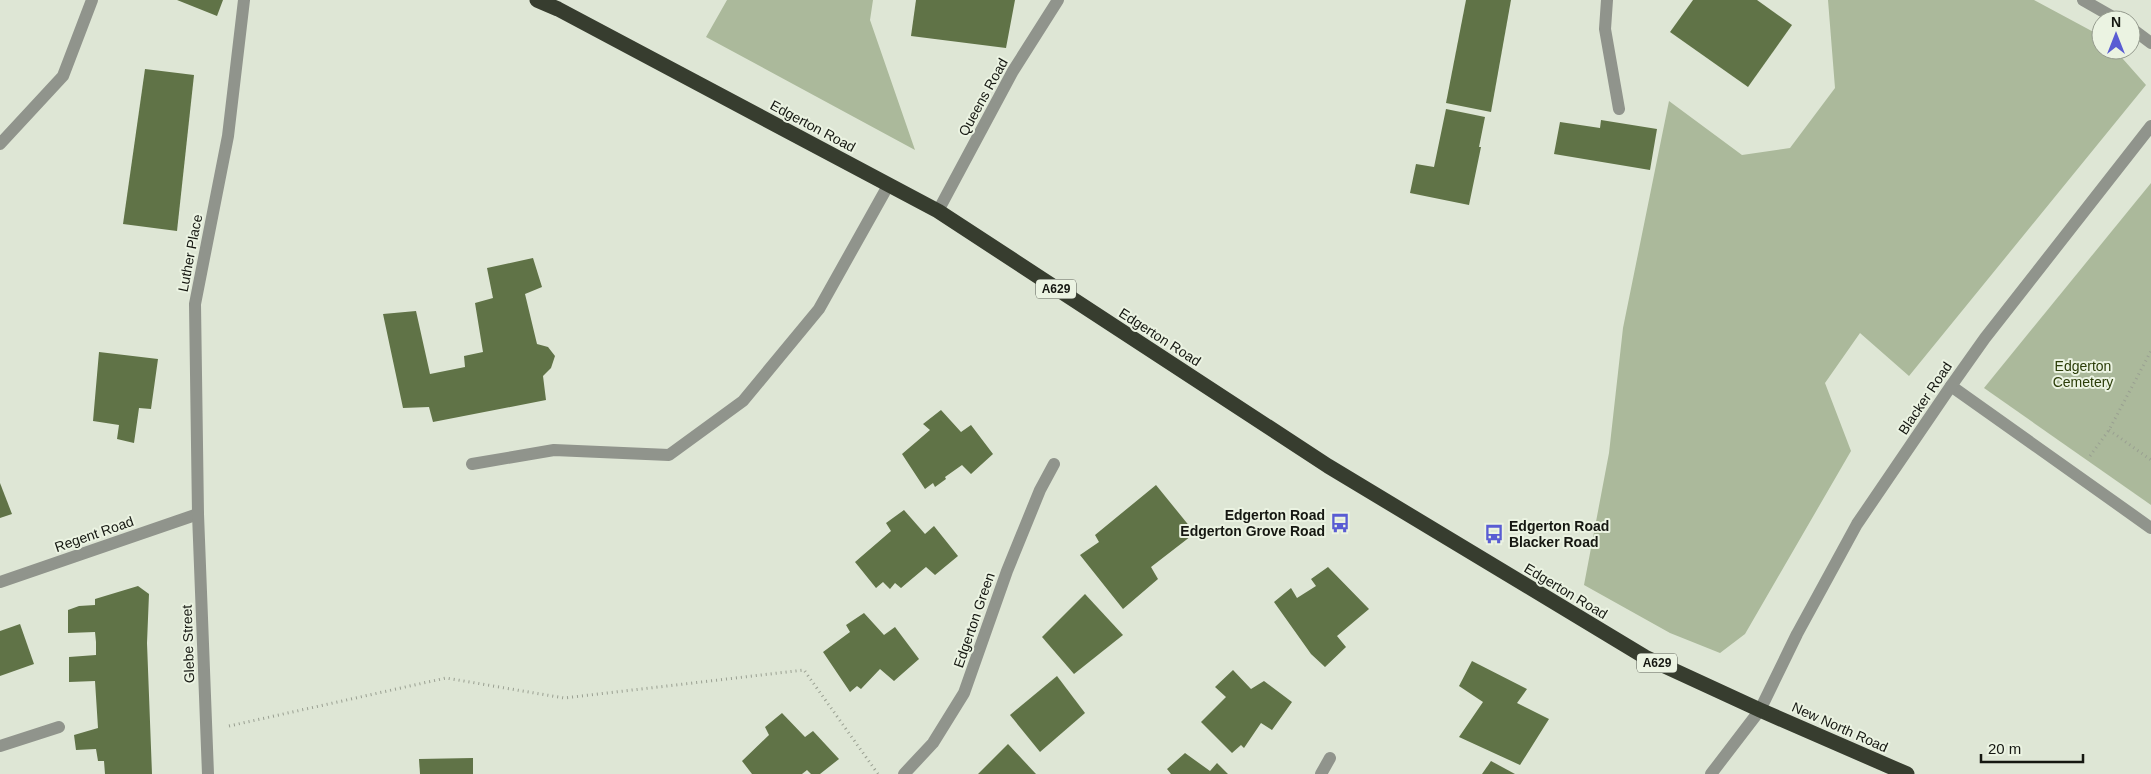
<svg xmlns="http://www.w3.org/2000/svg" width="2151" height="774" font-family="Arial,sans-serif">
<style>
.green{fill:#abb99b}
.building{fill:#607347}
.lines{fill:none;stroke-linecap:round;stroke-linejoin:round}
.path{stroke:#999f91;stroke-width:3;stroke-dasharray:1 4;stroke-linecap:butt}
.minor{stroke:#90948c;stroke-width:12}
.highway{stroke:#373d2f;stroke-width:15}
.labels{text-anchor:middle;stroke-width:4;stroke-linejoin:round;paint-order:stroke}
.shield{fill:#ebf3e2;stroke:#555950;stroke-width:1}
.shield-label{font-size:12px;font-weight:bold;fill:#151711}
.street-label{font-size:14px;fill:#151711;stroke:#ebf3e2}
.park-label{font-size:14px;fill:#2b3d08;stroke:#ebf3e2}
.poi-label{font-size:14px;font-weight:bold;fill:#151711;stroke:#ebf3e2;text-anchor:end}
</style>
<rect width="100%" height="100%" fill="#dee6d5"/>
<!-- green -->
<g class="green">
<polygon points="727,0 873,0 870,20 915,150 706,37"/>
<polygon points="1828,0 2034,0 2101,36 2101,50 2115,50 2146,85 1909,376 1860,333 1825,383 1851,451 1745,634 1720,653 1670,633 1584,585 1609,453 1623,328 1669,101 1742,155 1790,148 1835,88"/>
<polygon points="2151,183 2151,505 1984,388"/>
</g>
<!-- building -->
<g class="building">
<polygon points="177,0 223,0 217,16"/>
<polygon points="916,0 1015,0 1006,48 911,36"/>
<polygon points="1466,0 1511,0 1491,112 1446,103"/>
<polygon points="1693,0 1757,0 1792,25 1748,87 1670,32"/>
<polygon points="145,69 194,75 177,231 123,224"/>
<polygon points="1446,109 1485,117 1479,147 1481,147 1469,205 1410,193 1416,164 1434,167"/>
<polygon points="1601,120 1657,129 1650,170 1554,154 1560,122 1600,128"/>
<polygon points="533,258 542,287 525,294 537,344 548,347 555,356 551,368 543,376 546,400 433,422 429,407 403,408 383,314 416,311 430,374 465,367 464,356 483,352 475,303 493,298 487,268"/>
<polygon points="99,352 158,359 151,409 139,408 134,443 117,439 119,425 93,421"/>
<polygon points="941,410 961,432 971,425 993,454 971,474 962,465 945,477 946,479 935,487 933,483 925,489 902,454 930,430 923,424"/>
<polygon points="0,483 12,514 0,518"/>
<polygon points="1156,485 1195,533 1151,567 1158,579 1123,609 1080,555 1099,542 1095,535"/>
<polygon points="904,510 925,534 934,526 958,556 935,575 926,567 901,588 895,583 890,589 883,582 876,588 855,562 891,531 886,523"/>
<polygon points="1328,567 1369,609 1337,636 1346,647 1325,667 1311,654 1274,602 1291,588 1297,598 1316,586 1311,579"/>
<polygon points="138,586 149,594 147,643 152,774 105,774 104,761 98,761 96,749 76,750 74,735 98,728 95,681 69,682 69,657 96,655 96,642 95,632 68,633 68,610 79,606 95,605 95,599"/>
<polygon points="1085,594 1123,635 1074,674 1042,637"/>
<polygon points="864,613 884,635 895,627 919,659 894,681 880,669 861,689 857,686 850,692 823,652 850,632 846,625"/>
<polygon points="20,624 34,664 0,676 0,631"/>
<polygon points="1472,661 1527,689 1517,703 1549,719 1520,765 1459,737 1483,702 1459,686"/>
<polygon points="1233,670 1251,689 1264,681 1292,702 1272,730 1261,723 1244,748 1241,745 1232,753 1201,722 1226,697 1215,687"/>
<polygon points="1057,676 1085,713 1040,752 1010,715"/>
<polygon points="782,713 805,737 813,731 839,759 820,774 811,774 807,770 802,774 752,774 742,761 769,735 765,727"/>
<polygon points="1008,744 1036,774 978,774"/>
<polygon points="1185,753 1210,771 1217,763 1228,774 1171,774 1167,769"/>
<polygon points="473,758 473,774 420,774 419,759"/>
<polygon points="1491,761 1515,774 1482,774"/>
</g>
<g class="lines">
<!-- path -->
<g class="path">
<polyline points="2109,430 2151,460"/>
<polyline points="2090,456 2109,430 2151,351"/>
<polyline points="229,726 446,678 564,698 804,670 878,774"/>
</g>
<!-- minor -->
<g class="minor">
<polyline points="1607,0 1605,29 1619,109"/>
<polyline points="2083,0 2118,20"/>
<polyline points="2131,28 2151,43"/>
<polyline points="0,144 63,76 92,0"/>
<polyline points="938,211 1013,71 1058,0"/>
<polyline points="1951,386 2151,528"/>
<polyline points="472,464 554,450 669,455 743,401 819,309 889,184"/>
<polyline points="0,582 198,514"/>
<polyline points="0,746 59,727"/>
<polyline points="208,774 198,514 195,304 228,136 244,0"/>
<polyline points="904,774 933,743 964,693 1007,571 1040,490 1054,464"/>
<polyline points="1321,774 1330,758"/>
<polyline points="1711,774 1760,710 1797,634 1857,524 1951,386 1985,338 2151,126"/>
</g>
<!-- highway -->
<polyline class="highway" points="537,0 558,9 938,211 1328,466 1645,657 1760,710 1907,774"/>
</g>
<!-- icons -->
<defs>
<symbol id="bus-bare" viewBox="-9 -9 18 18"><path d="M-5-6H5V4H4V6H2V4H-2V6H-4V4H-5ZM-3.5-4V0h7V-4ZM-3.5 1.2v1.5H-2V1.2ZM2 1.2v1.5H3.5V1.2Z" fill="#595cd3" stroke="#ebf3e2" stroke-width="2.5" paint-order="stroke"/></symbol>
</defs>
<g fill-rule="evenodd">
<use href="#bus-bare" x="1326" y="509" width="28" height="28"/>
<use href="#bus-bare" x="1480" y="520" width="28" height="28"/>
</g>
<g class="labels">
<!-- shield labels -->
<g class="shield">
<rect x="1036" y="279.5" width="40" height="19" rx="4"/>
<rect x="1637" y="653.5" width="40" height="19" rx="4"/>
</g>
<g class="shield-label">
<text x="1056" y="293">A629</text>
<text x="1657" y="667">A629</text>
</g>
<!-- street labels -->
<g class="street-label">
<text transform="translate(983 97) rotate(-61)" y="5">Queens Road</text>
<text transform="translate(813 126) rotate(28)" y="5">Edgerton Road</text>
<text transform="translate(190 253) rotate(-79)" y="5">Luther Place</text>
<text transform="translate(1160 337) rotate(33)" y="5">Edgerton Road</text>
<text transform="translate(1925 398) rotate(-56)" y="5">Blacker Road</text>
<text transform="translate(94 534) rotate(-19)" y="5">Regent Road</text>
<text transform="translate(1566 591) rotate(31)" y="5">Edgerton Road</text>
<text transform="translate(974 620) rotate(-71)" y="5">Edgerton Green</text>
<text transform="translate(188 644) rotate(-92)" y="5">Glebe Street</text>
<text transform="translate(1840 727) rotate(24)" y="5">New North Road</text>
</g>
<!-- park labels -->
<g class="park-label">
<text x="2083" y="371">Edgerton<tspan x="2083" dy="16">Cemetery</tspan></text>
</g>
<!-- poi labels -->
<g class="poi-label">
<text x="1325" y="520">Edgerton Road<tspan x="1325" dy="16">Edgerton Grove Road</tspan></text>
<text x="1509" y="531" text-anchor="start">Edgerton Road<tspan x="1509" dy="16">Blacker Road</tspan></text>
</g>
</g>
<!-- north arrow -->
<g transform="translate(2116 35)"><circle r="24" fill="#ebf3e2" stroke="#959b8e"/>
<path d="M0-4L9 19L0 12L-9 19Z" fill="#595cd3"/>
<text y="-8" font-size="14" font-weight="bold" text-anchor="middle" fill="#151711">N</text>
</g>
<!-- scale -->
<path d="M1981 754v8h102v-8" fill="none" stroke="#151711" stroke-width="2.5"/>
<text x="1988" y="754" font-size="15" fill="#151711" stroke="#ebf3e2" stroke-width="4" paint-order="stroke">20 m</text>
</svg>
